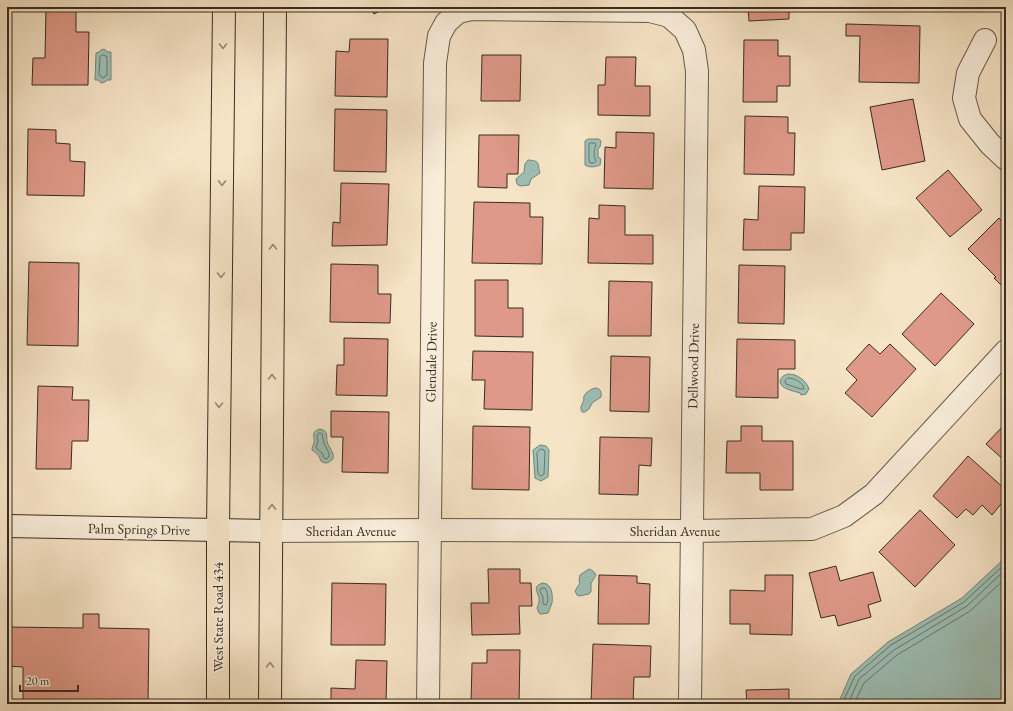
<svg xmlns="http://www.w3.org/2000/svg" width="1013" height="711" font-family="'EB Garamond',serif">
<style>
.water{fill:#9dbfb5;stroke:#75847a}
.lines{fill:none;stroke-linecap:round;stroke-linejoin:round}
.shore{stroke:#6b766b;stroke-width:1}
.building{fill:#de9988;stroke:#392c21}
.street-casing{stroke:#685a4a;stroke-width:24}
.secondary-casing{stroke:#392c21;stroke-width:24}
.primary-casing{stroke:#392c21;stroke-width:24}
.street{stroke:#f9edda;stroke-width:22}
.secondary{stroke:#f9edda;stroke-width:22}
.primary{stroke:#f6e4c6;stroke-width:22}
.oneway{stroke:#988874}
.labels{text-anchor:middle;stroke-width:3.5;stroke-linejoin:round;paint-order:stroke}
.street-label{font-size:14px;fill:#392c21;stroke:#f9edda}
</style>
<rect width="100%" height="100%" fill="#f6e4c6"/>
<filter id="stains"><feTurbulence type="fractalNoise" baseFrequency=".005" numOctaves="4"/><feColorMatrix values="0 0 0 0 .2 0 0 0 0 .09 0 0 0 0 .02 0 0 0 .5 -.17"/></filter>
<radialGradient id="worn" r=".72"><stop offset=".6" stop-color="#630" stop-opacity="0"/><stop offset="1" stop-color="#630" stop-opacity=".3"/></radialGradient>
<!-- water -->
<g class="water">
<polygon points="104,49 108,52 111,52 111,80 107,80 105,82 101,83 98,80 95,80 96,53 99,52 101,50"/>
<path d="M 588,139 L 599,139 L 601,141 L 600,147 L 598,149 L 598,157 L 601,159 L 600,165 C 596,167 589,168 585,165 L 585,141 Z"/>
<path d="M 528,160 C 541,161 537,163 540,173 L 531,179 L 529,185 L 520,186 L 517,184 L 516,179 L 524,172 L 525,164 Z"/>
<path d="M 788,374 C 797,374 806,380 809,389 L 806,394 L 801,395 L 800,393 C 794,391 780,389 780,381 C 781,377 784,375 788,374 Z"/>
<path d="M 595,388 C 600,388 602,392 601,397 L 592,403 L 589,409 L 585,412 L 582,412 C 580,407 581,407 583,402 C 585,399 583,399 584,396 C 586,392 591,389 595,388 Z"/>
<path d="M 320,429 C 330,431 325,438 328,444 C 331,451 339,458 327,463 C 318,463 322,458 317,454 C 315,452 313,451 312,450 C 312,448 313,445 314,443 C 315,436 310,432 320,429 Z"/>
<polygon points="540,445 546,446 549,450 548,477 541,481 535,478 533,450"/>
<polygon points="1006,557 1006,704 838,704 851,674 888,642 962,598"/>
<path d="M 589,569 C 593,570 594,572 596,575 L 591,583 L 591,592 L 589,594 L 579,596 L 577,595 L 575,591 L 580,583 L 579,580 L 580,575 Z"/>
<path d="M 543,583 C 552,584 553,595 552,603 C 551,606 549,610 548,613 L 541,614 L 539,613 L 537,608 C 538,606 539,603 539,601 C 540,593 530,587 543,583 Z"/>
</g>
<g class="lines">
<!-- shore -->
<g class="shore">
<polygon points="102,55 104,55 107,57 107,75 103,78 99,75 100,57"/>
<path d="M 590,143 L 595,143 L 596,144 C 594,150 593,155 596,161 L 594,163 L 590,163 L 589,161 L 589,144 Z"/>
<path d="M 788,378 C 794,378 803,382 804,389 L 801,389 L 786,384 L 785,381 Z"/>
<polygon points="319,433 321,433 322,434 324,444 329,453 329,456 327,459 324,458 322,453 316,448 318,441 317,437"/>
<polygon points="541,449 544,450 545,452 544,474 541,476 538,474 537,453"/>
<path d="M 542,588 L 545,588 C 548,593 549,601 546,605 L 543,604 L 543,597 L 540,591 Z"/>
<polyline points="842,704 855,676 891,645 964,602 1006,563"/>
<polyline points="848,704 859,679 894,650 967,606 1006,569"/>
<polyline points="854,704 864,683 897,655 970,611 1006,578"/>
</g>
</g>
<!-- building -->
<g class="building">
<polygon points="46,7 76,7 76,32 89,32 88,85 32,85 33,58 45,58"/>
<polygon points="370,7 387,7 374,14"/>
<polygon points="748,7 789,7 789,19 749,21"/>
<polygon points="846,24 920,26 919,83 859,82 860,36 846,36"/>
<polygon points="350,39 388,39 387,97 335,96 336,51 349,52"/>
<polygon points="744,40 778,40 778,56 790,56 790,86 777,86 777,102 743,102"/>
<polygon points="482,55 521,55 520,101 481,101"/>
<polygon points="606,57 636,57 635,86 650,86 650,116 598,115 598,85 605,85"/>
<polygon points="913,99 925,161 882,170 870,107"/>
<polygon points="335,109 387,110 386,172 334,171"/>
<polygon points="745,116 788,117 788,133 795,133 794,175 744,174"/>
<polygon points="28,129 56,130 56,143 70,144 70,161 85,162 84,196 27,195"/>
<polygon points="616,132 654,133 653,189 604,188 605,147 616,148"/>
<polygon points="479,135 519,135 518,174 507,174 507,188 478,187"/>
<polygon points="948,170 982,210 950,237 916,198"/>
<polygon points="341,183 389,184 387,245 332,246 333,222 340,223"/>
<polygon points="759,186 805,187 804,233 791,233 791,250 743,250 744,219 758,220"/>
<polygon points="474,202 530,203 530,217 543,217 542,264 472,263"/>
<polygon points="599,205 625,206 625,235 653,235 653,264 588,263 589,218 599,219"/>
<polygon points="999,218 1006,225 1006,290 994,278 996,277 968,249"/>
<polygon points="29,262 79,263 78,346 27,345"/>
<polygon points="331,264 378,265 378,294 391,294 390,323 330,322"/>
<polygon points="739,265 785,266 784,324 738,323"/>
<polygon points="475,280 508,280 508,308 523,308 523,337 475,336"/>
<polygon points="609,281 652,282 651,336 608,336"/>
<polygon points="941,293 974,324 935,366 902,334"/>
<polygon points="344,338 388,339 387,396 336,395 337,365 344,365"/>
<polygon points="737,339 795,340 795,369 778,369 778,398 736,397"/>
<polygon points="869,344 880,354 890,344 916,369 872,417 845,393 857,380 846,369"/>
<polygon points="473,351 533,352 532,410 484,409 485,380 472,380"/>
<polygon points="611,356 650,357 649,412 610,411"/>
<polygon points="38,386 73,387 72,400 89,400 88,441 72,441 71,469 36,469"/>
<polygon points="331,411 389,412 388,473 342,472 343,437 331,437"/>
<polygon points="1006,423 1006,462 986,444"/>
<polygon points="473,426 530,427 529,490 472,489"/>
<polygon points="741,426 762,426 762,441 793,441 793,490 760,490 760,473 726,473 727,441 741,441"/>
<polygon points="600,437 652,438 651,466 639,465 638,495 599,494"/>
<polygon points="968,456 1006,490 1006,498 992,515 982,505 973,515 966,509 957,518 933,496"/>
<polygon points="920,510 955,545 915,587 879,552"/>
<polygon points="836,566 840,581 873,572 881,601 868,605 871,617 838,626 835,615 821,618 809,573"/>
<polygon points="488,569 520,569 520,583 531,583 532,606 519,606 520,634 472,635 471,603 489,603"/>
<polygon points="599,575 637,576 637,583 650,584 649,624 598,624"/>
<polygon points="765,575 793,575 792,635 750,634 750,624 730,624 730,590 765,591"/>
<polygon points="332,583 386,584 385,645 331,645"/>
<polygon points="83,614 99,614 99,628 149,629 148,704 23,704 23,667 7,666 7,627 83,628"/>
<polygon points="593,644 651,646 650,677 634,677 633,704 591,704"/>
<polygon points="487,650 520,650 519,704 471,704 472,663 487,663"/>
<polygon points="356,660 387,661 386,704 331,704 331,688 355,689"/>
<polygon points="789,689 789,704 747,704 746,690"/>
</g>
<g class="lines">
<defs>
<g id="street">
<polyline points="985,40 968,73 964,98 970,119 990,144 1006,159"/>
<polyline points="272,531 429,530 692,531 812,529 844,516 874,494 1006,351"/>
<polyline points="428,704 435,63 439,36 446,23 458,12 472,9 650,11 669,16 685,30 694,50 697,71 690,704"/>
</g>
<polyline id="secondary" points="7,526 272,531"/>
<g id="primary">
<polyline points="218,704 218,530 224,7"/>
<polyline points="270,704 275,7"/>
</g>
</defs>
<!-- street casing -->
<use href="#street" class="street-casing"/>
<!-- secondary casing -->
<use href="#secondary" class="secondary-casing"/>
<!-- primary casing -->
<use href="#primary" class="primary-casing"/>
<!-- street -->
<use href="#street" class="street"/>
<!-- secondary -->
<use href="#secondary" class="secondary"/>
<!-- primary -->
<use href="#primary" class="primary"/>
</g>
<!-- one-way arrows -->
<defs><path id="oneway-chevron" d="M-2-3.5L2.5 0L-2 3.5" fill="none" stroke-width="1.6" stroke-linecap="round" stroke-linejoin="round"/></defs>
<g class="oneway">
<use href="#oneway-chevron" transform="translate(223 46) rotate(91)"/>
<use href="#oneway-chevron" transform="translate(222 183) rotate(91)"/>
<use href="#oneway-chevron" transform="translate(273 247) rotate(-90)"/>
<use href="#oneway-chevron" transform="translate(221 275) rotate(91)"/>
<use href="#oneway-chevron" transform="translate(272 377) rotate(-90)"/>
<use href="#oneway-chevron" transform="translate(219 405) rotate(91)"/>
<use href="#oneway-chevron" transform="translate(272 507) rotate(-90)"/>
<use href="#oneway-chevron" transform="translate(270 665) rotate(-89)"/>
</g>
<g class="labels">
<!-- street labels -->
<g class="street-label">
<text transform="translate(431 362) rotate(-89)" y="5">Glendale Drive</text>
<text transform="translate(693 366) rotate(-89)" y="5">Dellwood Drive</text>
<text transform="translate(139 529) rotate(1)" y="5">Palm Springs Drive</text>
<text x="351" y="536">Sheridan Avenue</text>
<text x="675" y="536">Sheridan Avenue</text>
<text transform="translate(218 617) rotate(-90)" y="5">West State Road 434</text>
</g>
</g>
<!-- margin -->
<rect width="1013" height="711" fill="none" stroke="#f6e4c6" stroke-width="24"/>
<rect x="8" y="8" width="997" height="695" fill="none" stroke="#392c21" stroke-width="2"/>
<rect x="12" y="12" width="989" height="687" fill="none" stroke="#392c21"/>
<!-- scale -->
<path d="M20 685v6h58v-6" fill="none" stroke="#392c21" stroke-width="2"/>
<text x="26" y="685" font-size="12" fill="#392c21" stroke="#f9edda" stroke-width="3" paint-order="stroke">20 m</text>
<rect width="100%" height="100%" filter="url(#stains)"/>
<rect width="100%" height="100%" fill="url(#worn)"/>
</svg>
